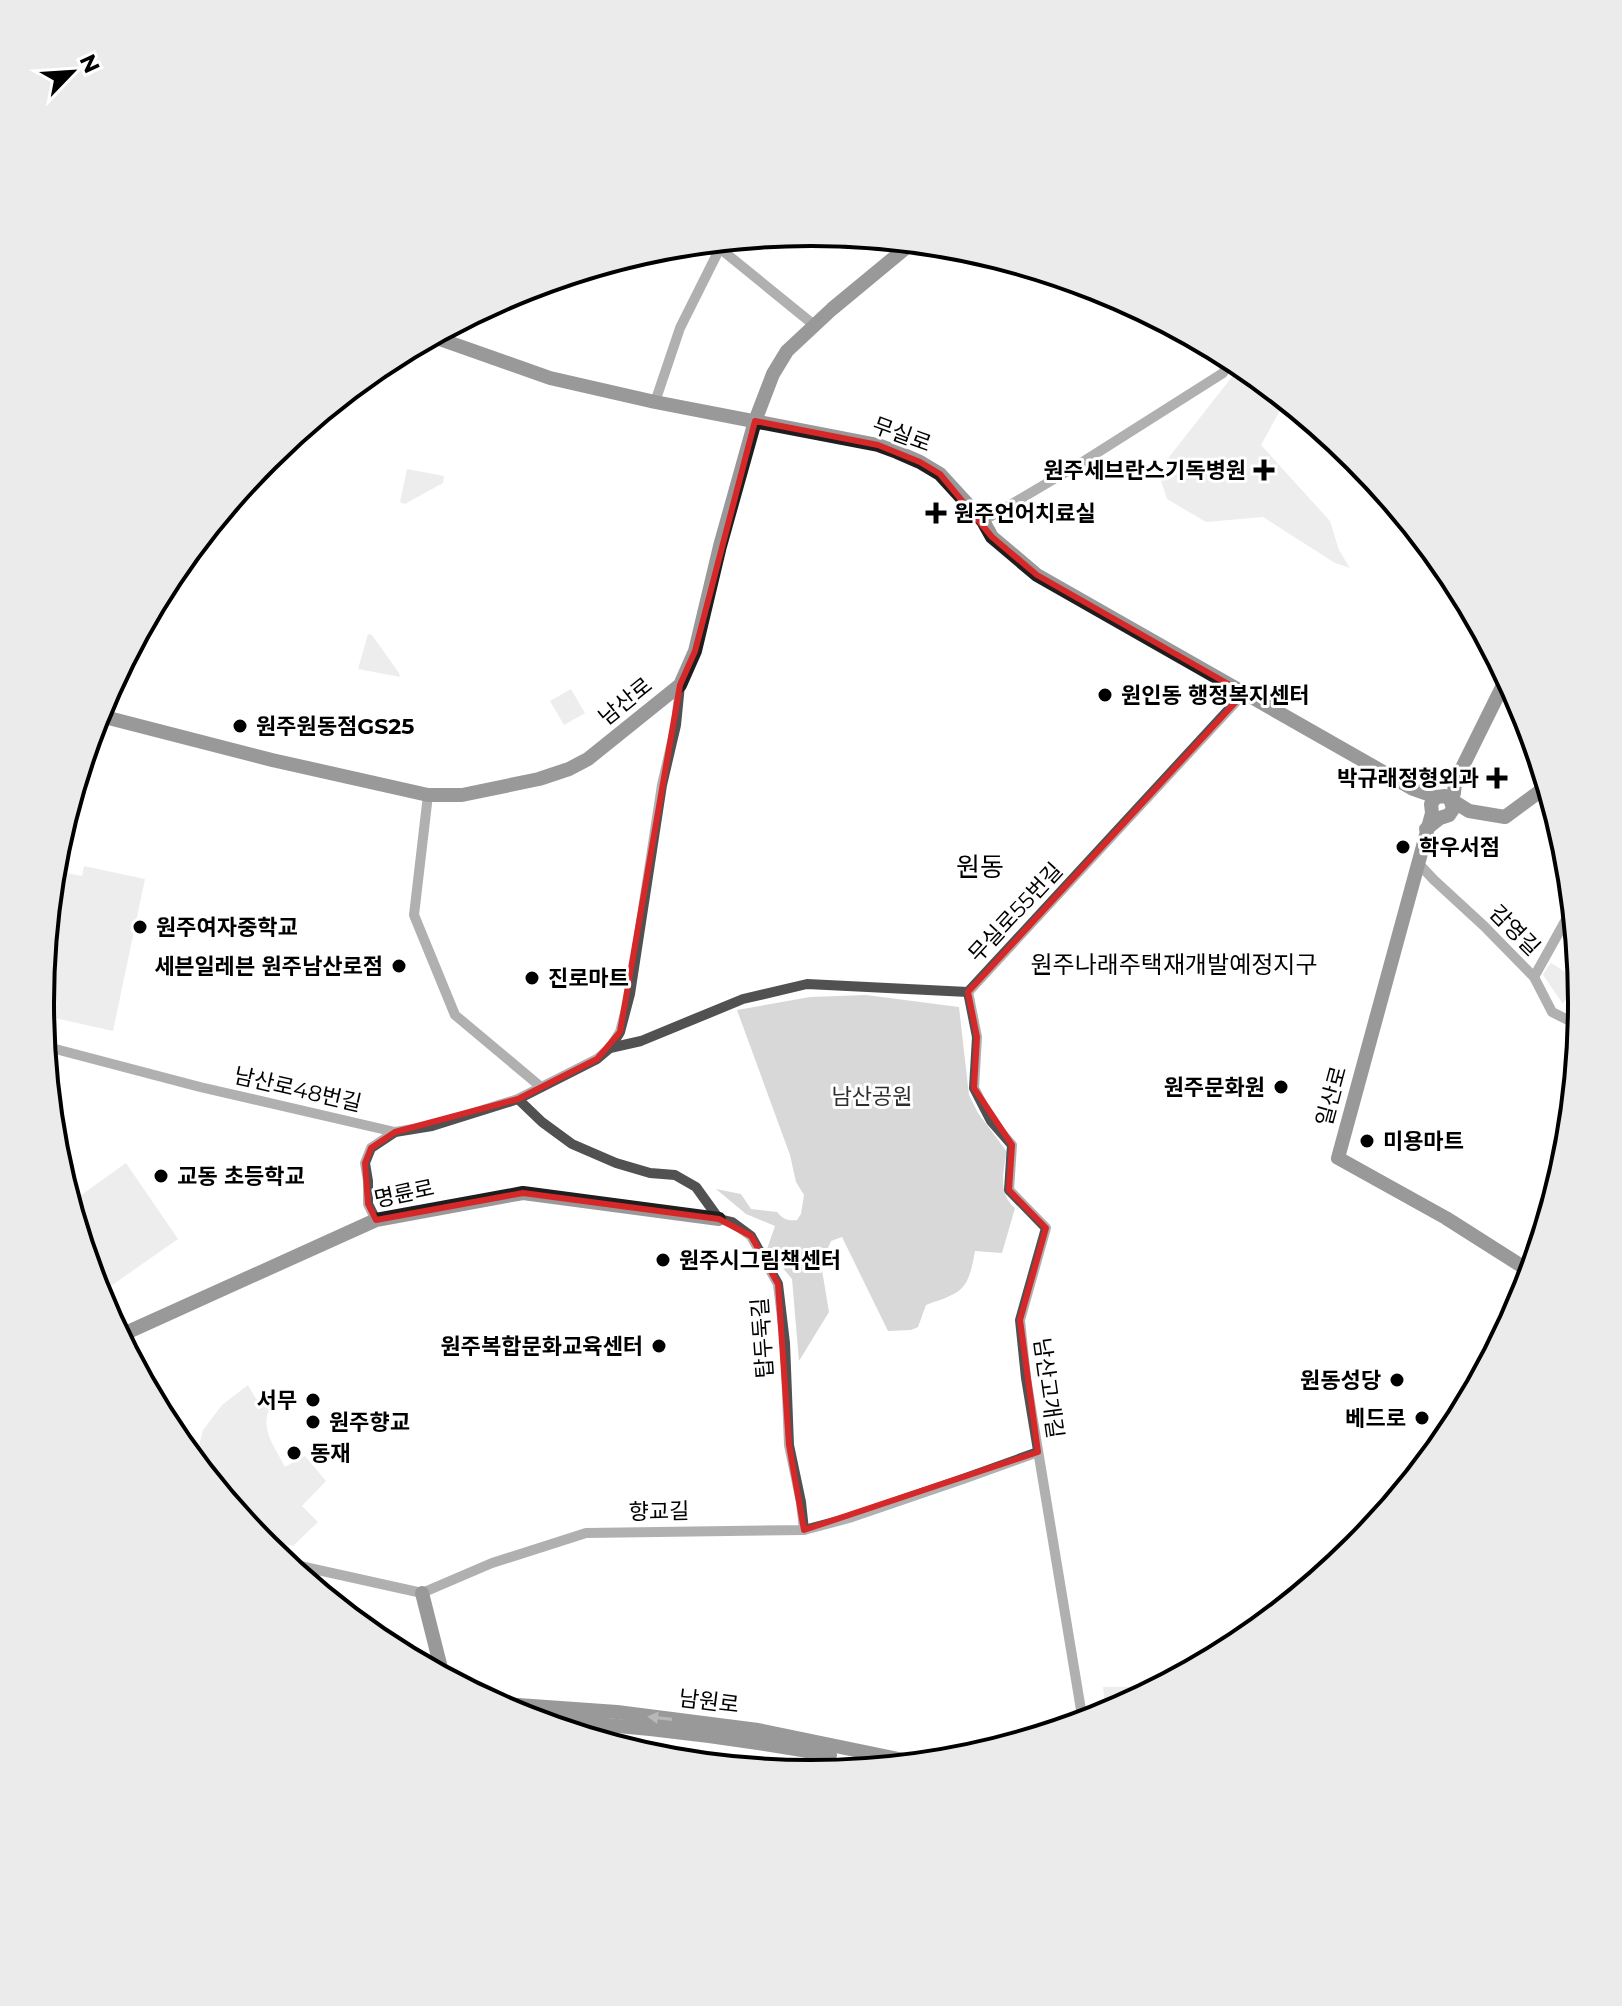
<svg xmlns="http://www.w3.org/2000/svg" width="1622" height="2006" font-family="Montserrat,'Noto Sans KR',sans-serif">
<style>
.green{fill:#d8d8d8}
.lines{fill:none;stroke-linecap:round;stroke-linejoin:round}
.street{stroke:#515151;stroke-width:10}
.secondary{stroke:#1e1e1e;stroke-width:14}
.oneway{fill:#626262}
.marked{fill:none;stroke:#d62828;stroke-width:6;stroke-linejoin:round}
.poi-dot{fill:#000;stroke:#fff;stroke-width:3}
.labels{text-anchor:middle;stroke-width:6;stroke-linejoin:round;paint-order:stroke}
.street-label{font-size:22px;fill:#000;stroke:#fff}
.poi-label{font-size:22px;font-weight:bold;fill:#000;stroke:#fff;text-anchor:start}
.park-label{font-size:22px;fill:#2f2f2f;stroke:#fff}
.neighbourhood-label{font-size:24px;fill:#000;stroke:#fff}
.quarter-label{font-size:26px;fill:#000;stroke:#fff}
.rim{fill:none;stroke:#000;stroke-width:4}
</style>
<rect width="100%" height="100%" fill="#fff"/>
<!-- green -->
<g class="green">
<polygon points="1242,364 1286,400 1261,445 1330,521 1339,550 1350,568 1335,563 1263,517 1206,522 1167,499 1161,481 1169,457"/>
<polygon points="407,469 444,476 443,483 405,504 400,502"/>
<polygon points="368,634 372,635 399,673 400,677 358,669"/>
<polygon points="571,689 585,713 564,725 550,701"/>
<polygon points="84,866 145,879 113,1031 41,1015 40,1003 50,898 56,871 82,876"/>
<polygon points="1551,963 1580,981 1580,984 1573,984 1563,1004 1543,975 1548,966"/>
<path d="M 866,995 L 959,1007 L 969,1095 L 978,1113 L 1007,1152 C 1003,1171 998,1194 1015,1208 L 1002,1253 L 975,1251 C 968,1291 963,1292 926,1305 L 918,1327 L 911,1330 L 888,1331 L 842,1237 L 831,1241 L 821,1264 L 829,1312 L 799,1361 L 792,1279 L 767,1249 L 775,1226 L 746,1214 L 716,1189 L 741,1194 L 751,1209 L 777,1212 C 783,1219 787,1221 797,1220 L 801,1214 L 804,1195 L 796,1182 L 790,1155 L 737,1010 L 810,997 Z"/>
<polygon points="126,1163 178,1239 98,1295 70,1203"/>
<path d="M 248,1385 L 256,1399 L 264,1398 L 269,1410 C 260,1430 276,1449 285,1467 L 305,1456 L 326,1481 L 302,1506 L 318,1522 L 293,1546 L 279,1543 L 269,1550 L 266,1548 L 195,1461 L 203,1430 L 222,1405 Z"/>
<polygon points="1103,1687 1160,1687 1106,1715"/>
</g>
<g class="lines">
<!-- street -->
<g class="street">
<polyline points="712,242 814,325"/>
<polyline points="655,402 680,328 720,248 727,240"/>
<polyline points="983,521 1081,463 1223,373 1231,357"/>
<polyline points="428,795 414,915 455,1015 541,1087"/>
<polyline points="1417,862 1434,880 1484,926 1534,977 1552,1012 1580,1026"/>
<polyline points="1534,977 1573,907"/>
<polyline points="968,992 977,1037 974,1088 991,1121 1012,1145 1009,1190 1046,1228 1020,1320 1026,1378 1083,1722"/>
<polyline points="968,992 1244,693"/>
<polyline points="44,1046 200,1087 395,1132 432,1126 518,1099 597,1059 610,1048 620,1032 630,994 662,785 676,725 680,685"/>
<polyline points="610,1048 641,1041 743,999 807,984 968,992"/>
<polyline points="518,1099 542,1122 572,1144 616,1163 650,1173 675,1175 696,1187 719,1219 732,1222 751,1236 778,1284 785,1343 789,1445 801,1502 804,1530"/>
<polyline points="376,1220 368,1204 368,1181 365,1163 371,1148 395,1132"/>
<polyline points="282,1562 422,1593 492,1563 586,1533 804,1530 849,1518 963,1479 1038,1452"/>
</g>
<!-- secondary -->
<g class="secondary">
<polyline points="431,336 550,378 655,402 878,445 897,452 920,462 940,474 983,521 992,537 1037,575 1413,789 1436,797 1445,796 1469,811 1505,817 1547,786"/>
<polyline points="97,715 272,760 428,795 462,795 539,779 569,769 588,759 680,685 695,651 720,546 755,421 773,374 787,351 832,309 913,242"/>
<polyline points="1436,797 1431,804 1432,813 1338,1158 1446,1218 1531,1272"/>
<polyline points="1450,800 1454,793 1455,782 1507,677"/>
<polyline points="1426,829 1440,818 1449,815 1453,809 1451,801"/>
<polyline points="119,1336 376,1220 523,1193 719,1219"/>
<polyline points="422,1593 443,1676"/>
<polyline points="492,1703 617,1712 758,1730 918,1763"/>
<path d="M 529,1719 C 630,1725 731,1737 830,1755"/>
</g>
</g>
<!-- one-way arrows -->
<defs><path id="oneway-solid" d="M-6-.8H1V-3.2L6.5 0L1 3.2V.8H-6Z" transform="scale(2)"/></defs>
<use class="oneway" href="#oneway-solid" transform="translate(660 1718) rotate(-173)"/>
<!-- marked area -->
<path d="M0 0H1622V2006H0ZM 755,421 L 878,445 L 920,462 L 940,474 L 992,537 L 1037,575 L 1244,693 L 968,992 L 977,1037 L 974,1088 L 1012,1145 L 1009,1190 L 1046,1228 L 1020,1320 L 1038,1452 L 804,1530 L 789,1445 L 778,1284 L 751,1236 L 719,1219 L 523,1193 L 376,1220 L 368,1204 L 365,1163 L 371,1148 L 395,1132 L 518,1099 L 597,1059 L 620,1032 L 680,685 L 695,651 Z" fill="#fff" fill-opacity=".55" fill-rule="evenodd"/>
<path class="marked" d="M 755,421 L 878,445 L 920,462 L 940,474 L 992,537 L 1037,575 L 1244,693 L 968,992 L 977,1037 L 974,1088 L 1012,1145 L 1009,1190 L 1046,1228 L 1020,1320 L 1038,1452 L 804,1530 L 789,1445 L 778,1284 L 751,1236 L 719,1219 L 523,1193 L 376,1220 L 368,1204 L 365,1163 L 371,1148 L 395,1132 L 518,1099 L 597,1059 L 620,1032 L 680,685 L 695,651 Z"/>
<!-- markers -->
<g class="poi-dot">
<path d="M1260 458h8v8h8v8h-8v8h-8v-8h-8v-8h8z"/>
<path d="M932 501h8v8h8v8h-8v8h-8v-8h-8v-8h8z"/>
<circle cx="1105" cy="695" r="8"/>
<circle cx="240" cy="726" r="8"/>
<path d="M1493 766h8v8h8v8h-8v8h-8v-8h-8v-8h8z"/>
<circle cx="1403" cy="847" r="8"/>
<circle cx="140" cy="927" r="8"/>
<circle cx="399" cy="966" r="8"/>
<circle cx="532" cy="978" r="8"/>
<circle cx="1281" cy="1087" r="8"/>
<circle cx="1367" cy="1141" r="8"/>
<circle cx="161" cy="1176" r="8"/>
<circle cx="663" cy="1260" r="8"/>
<circle cx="659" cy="1346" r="8"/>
<circle cx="1397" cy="1380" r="8"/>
<circle cx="313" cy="1400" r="8"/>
<circle cx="1422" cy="1418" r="8"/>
<circle cx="313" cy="1422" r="8"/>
<circle cx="294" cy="1453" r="8"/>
</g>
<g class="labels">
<!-- street labels -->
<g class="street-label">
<text transform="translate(902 434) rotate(20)" y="8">무실로</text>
<text transform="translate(625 701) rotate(-39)" y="8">남산로</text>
<text transform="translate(1015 912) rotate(-47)" y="8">무실로55번길</text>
<text transform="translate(1515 930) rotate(45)" y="8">감영길</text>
<text transform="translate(298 1089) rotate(13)" y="8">남산로48번길</text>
<text transform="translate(1331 1096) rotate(-75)" y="8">일산로</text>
<text transform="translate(404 1193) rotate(-12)" y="8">명륜로</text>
<text transform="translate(762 1338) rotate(-94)" y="8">탑두둑길</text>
<text transform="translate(1049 1388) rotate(82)" y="8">남산고개길</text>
<text transform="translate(659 1511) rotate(-1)" y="8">향교길</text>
<text transform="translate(709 1701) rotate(7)" y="8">남원로</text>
</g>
<!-- poi labels -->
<g class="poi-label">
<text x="1246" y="478" text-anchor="end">원주세브란스기독병원</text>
<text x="954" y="521">원주언어치료실</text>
<text x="1121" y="703">원인동 행정복지센터</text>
<text x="256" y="734">원주원동점GS25</text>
<text x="1479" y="786" text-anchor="end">박규래정형외과</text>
<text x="1419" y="855">학우서점</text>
<text x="156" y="935">원주여자중학교</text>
<text x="383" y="974" text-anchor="end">세븐일레븐 원주남산로점</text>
<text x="548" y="986">진로마트</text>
<text x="1265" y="1095" text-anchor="end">원주문화원</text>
<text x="1383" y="1149">미용마트</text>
<text x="177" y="1184">교동 초등학교</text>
<text x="679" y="1268">원주시그림책센터</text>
<text x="643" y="1354" text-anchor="end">원주복합문화교육센터</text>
<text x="1381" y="1388" text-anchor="end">원동성당</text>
<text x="297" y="1408" text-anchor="end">서무</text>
<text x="1406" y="1426" text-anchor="end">베드로</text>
<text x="329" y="1430">원주향교</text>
<text x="310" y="1461">동재</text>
</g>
<!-- park labels -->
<g class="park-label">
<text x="872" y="1104">남산공원</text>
</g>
<!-- neighbourhood labels -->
<g class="neighbourhood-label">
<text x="1174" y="973">원주나래주택재개발예정지구</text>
</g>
<!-- quarter labels -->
<g class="quarter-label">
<text x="980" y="876">원동</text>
</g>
</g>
<!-- crop -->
<path d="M0 0H1622V2006H0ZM54 1003a757 757 0 1 1 1514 0a757 757 0 1 1-1514 0Z" fill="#ebebeb" fill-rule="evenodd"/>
<path class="rim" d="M54 1003a757 757 0 1 1 1514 0a757 757 0 1 1-1514 0Z"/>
<!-- north arrow -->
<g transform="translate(72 72) rotate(65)" stroke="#ffffff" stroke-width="6" paint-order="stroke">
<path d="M0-6L14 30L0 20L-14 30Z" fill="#000000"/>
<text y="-12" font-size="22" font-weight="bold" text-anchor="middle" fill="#000000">N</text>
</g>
</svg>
